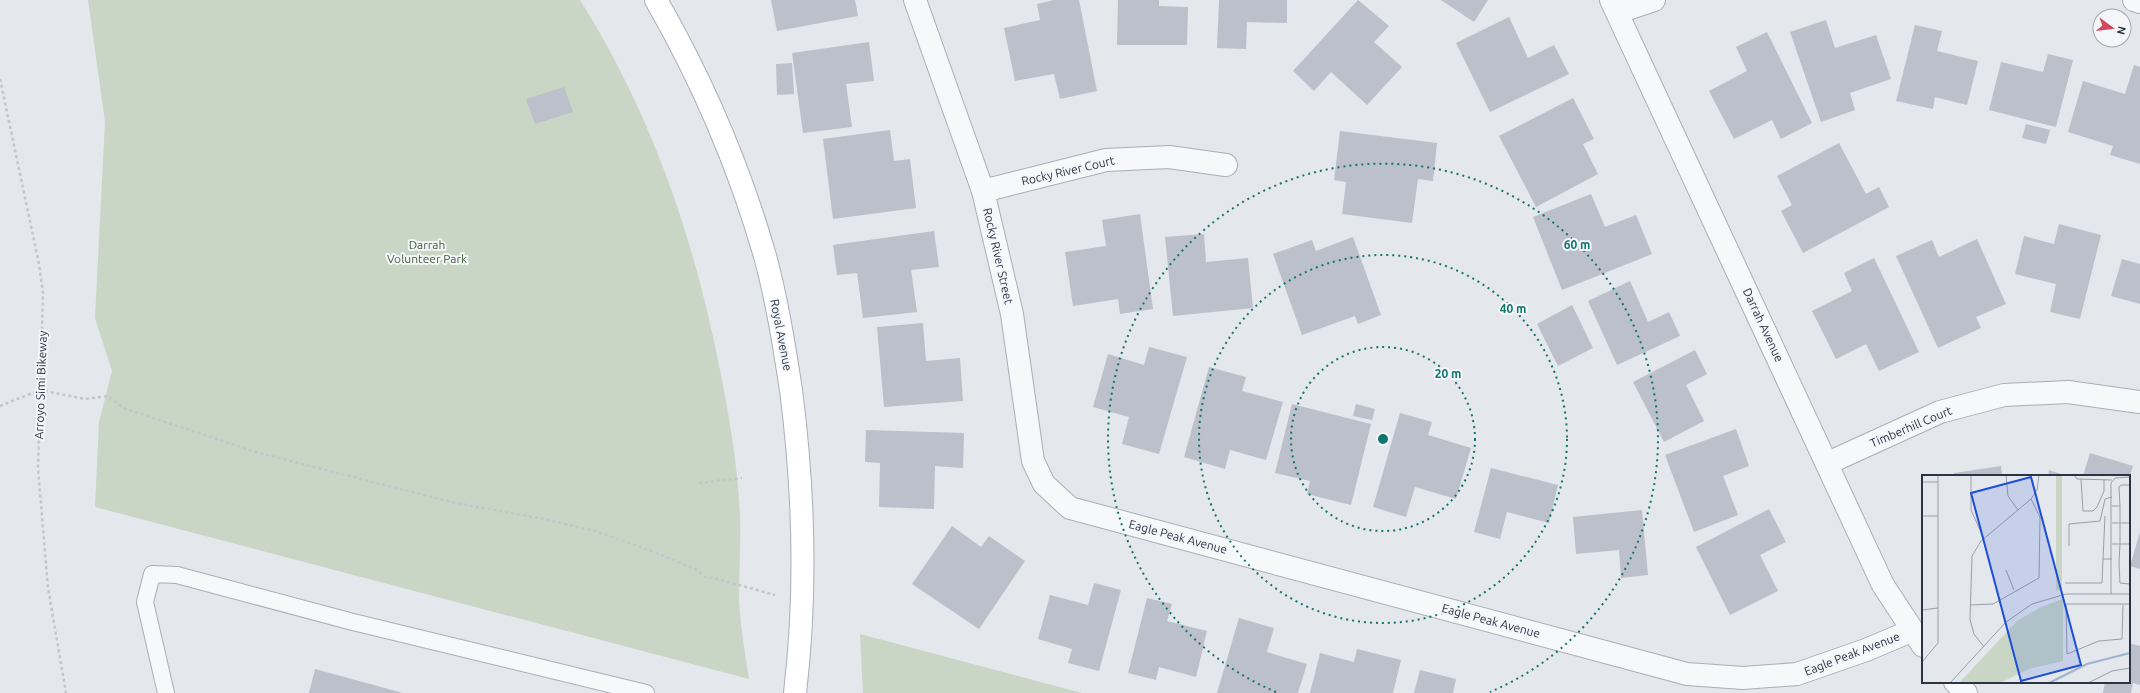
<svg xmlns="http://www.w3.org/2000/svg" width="2140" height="693" font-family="Ubuntu,sans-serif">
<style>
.green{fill:#c9d6c5}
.building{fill:#bbc0ca}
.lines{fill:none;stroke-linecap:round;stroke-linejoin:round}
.lane-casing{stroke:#a9aeb7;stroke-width:18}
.street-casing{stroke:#a9aeb7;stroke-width:24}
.secondary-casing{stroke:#a9aeb7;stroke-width:24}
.path{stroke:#c2c5cb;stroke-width:2.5;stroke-dasharray:3 3;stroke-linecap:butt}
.lane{stroke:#f7f8fa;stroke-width:16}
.street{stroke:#f7f8fa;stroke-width:22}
.secondary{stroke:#fff;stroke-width:22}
.ring{fill:none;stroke:#0f766e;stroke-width:2;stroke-dasharray:2 4}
.labels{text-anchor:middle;stroke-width:4;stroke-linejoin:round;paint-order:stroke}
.street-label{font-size:12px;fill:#2b3445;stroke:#f4f6f9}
.park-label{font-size:12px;fill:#3f6138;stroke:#f4f6f9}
.inset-river{fill:none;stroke:#9fb4cc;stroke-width:2}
.inset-road{fill:none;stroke:#9a9fa9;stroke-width:1}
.view{fill:#1d4ed8;fill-opacity:0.15;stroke:#1d4ed8;stroke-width:2}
.inset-edge{fill:none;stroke:#2b3445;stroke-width:2}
.centre{fill:#0f766e;stroke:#f4f6f9;stroke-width:2}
.ring-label{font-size:12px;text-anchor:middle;font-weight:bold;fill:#0f766e;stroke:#f4f6f9;stroke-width:4;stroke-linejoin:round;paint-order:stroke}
</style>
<rect width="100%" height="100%" fill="#e4e7ec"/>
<!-- green -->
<g class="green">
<path d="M 88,0 L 580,0 C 653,116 695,241 721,375 C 730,421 738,469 740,516 C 741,543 739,571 739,598 C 740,625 745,653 749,679 L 95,507 L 99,422 L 112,371 L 95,318 L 105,122 Z"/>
<polygon points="860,634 1082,693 863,693"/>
</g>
<!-- building -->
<g class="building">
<polygon points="771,0 855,0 858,16 777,31"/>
<polygon points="1054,0 1079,0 1097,91 1060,99 1054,74 1015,81 1004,28 1040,20 1037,4"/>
<polygon points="1118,0 1159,0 1159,6 1188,7 1187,45 1117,45"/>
<polygon points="1219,0 1287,0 1287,23 1247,22 1246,49 1217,48"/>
<polygon points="1358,0 1389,26 1374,42 1402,67 1367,105 1331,72 1314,91 1293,71"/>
<polygon points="1441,0 1488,0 1474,22"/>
<polygon points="1509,17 1528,58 1554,45 1569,74 1490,112 1456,43"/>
<polygon points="1826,20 1835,48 1876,35 1891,79 1850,93 1855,110 1821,122 1790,32"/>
<polygon points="1915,25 1942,31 1937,51 1978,61 1967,105 1935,97 1933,109 1896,101"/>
<polygon points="1767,32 1812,123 1781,139 1772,120 1734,139 1709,91 1747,71 1736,47"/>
<polygon points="869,42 874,81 846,84 852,127 803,133 792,53"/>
<polygon points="2048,54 2073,60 2056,127 1989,110 2001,62 2043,72"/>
<polygon points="792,63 794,94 777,95 776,64"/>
<polygon points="2134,65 2140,67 2140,164 2110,155 2113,146 2068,132 2083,81 2125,94"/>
<polygon points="564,87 573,112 535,124 526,99"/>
<polygon points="1573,98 1594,139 1583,144 1598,174 1536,207 1499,136"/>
<polygon points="2026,124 2050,130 2046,144 2022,138"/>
<polygon points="890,130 894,161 910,159 916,208 833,219 823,139"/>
<polygon points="1340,131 1437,143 1433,181 1418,179 1412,223 1342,214 1346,182 1334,180"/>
<polygon points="1839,143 1866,194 1879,187 1889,207 1803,253 1781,211 1792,205 1777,176"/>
<polygon points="1591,194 1605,227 1636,215 1652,254 1562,290 1533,217"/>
<polygon points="1140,214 1153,309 1120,314 1118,299 1073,306 1065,252 1106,246 1102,220"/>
<polygon points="2059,224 2101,235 2080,319 2050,312 2056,284 2015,274 2024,236 2054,244"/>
<polygon points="934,231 939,267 911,270 917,312 863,318 857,273 837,275 833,245"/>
<polygon points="1204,234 1206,262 1248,258 1253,308 1173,316 1165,237"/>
<polygon points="1353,237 1381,315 1358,324 1355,316 1302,335 1273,254 1312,240 1316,251"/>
<polygon points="1977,239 2006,304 1976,317 1981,328 1938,348 1896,256 1932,240 1939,257"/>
<polygon points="1874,258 1919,352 1879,371 1866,344 1836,359 1812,311 1852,291 1844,273"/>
<polygon points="2122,259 2140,264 2140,304 2111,296"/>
<polygon points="1630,281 1648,322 1669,312 1680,336 1617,365 1588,301"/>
<polygon points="1572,305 1593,348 1558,366 1537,324"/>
<polygon points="923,323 926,361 960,358 963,401 884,407 877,327"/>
<polygon points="1149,347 1187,357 1159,454 1122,444 1129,417 1093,407 1108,354 1144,365"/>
<polygon points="1695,350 1707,374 1686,385 1704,421 1664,442 1633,382"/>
<polygon points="1209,367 1246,377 1242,391 1283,402 1266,460 1230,450 1225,469 1184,457"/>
<polygon points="1292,404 1371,424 1351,505 1307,494 1310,481 1275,473"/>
<polygon points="1356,404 1375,409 1372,420 1353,416"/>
<polygon points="1400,413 1432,422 1428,435 1471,448 1456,499 1415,487 1406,517 1373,507"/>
<polygon points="1736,429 1749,466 1723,476 1738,515 1694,532 1665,455"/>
<polygon points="866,430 964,433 963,468 935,466 934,509 879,507 880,463 865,462"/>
<polygon points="2090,453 2133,466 2129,479 2129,476 2083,476"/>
<polygon points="2001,466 2002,476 1954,476 1954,473"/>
<polygon points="1491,468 1558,485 1549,523 1507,512 1500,539 1474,532"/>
<polygon points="2049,470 2067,476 2048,476"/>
<polygon points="1769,509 1786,542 1760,555 1778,591 1730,615 1696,547"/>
<polygon points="1642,510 1648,575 1621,578 1619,550 1576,554 1573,517"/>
<polygon points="952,526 981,547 989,536 1025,561 979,629 912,584"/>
<polygon points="2140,532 2140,569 2130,566"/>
<polygon points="1094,583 1121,590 1099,671 1068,663 1072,649 1038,639 1050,595 1088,605"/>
<polygon points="1147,598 1172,604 1167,621 1207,631 1196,677 1159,667 1156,680 1128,673"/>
<polygon points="1239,618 1274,628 1267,652 1307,664 1298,693 1217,693"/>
<polygon points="2129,643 2140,646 2140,685 2133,683 2131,693 2103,693 2105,682 2129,682"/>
<polygon points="1357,649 1401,660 1393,693 1310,693 1320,653 1354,662"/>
<polygon points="315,669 403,693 309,693"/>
<polygon points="1420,670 1456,679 1453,693 1414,693"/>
</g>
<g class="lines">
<defs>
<polyline id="lane" points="166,693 145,602 152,574 177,575 353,622 646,693"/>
<g id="street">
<polyline points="915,0 983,191 1012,314 1033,461 1044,484 1070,508 1687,674 1743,678 1797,674 1866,650 1911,631"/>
<polyline points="1611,0 1883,585 1923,646"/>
<polyline points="2134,0 2140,2"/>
<polyline points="1618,12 1654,0"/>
<polyline points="983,191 1106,160 1169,157 1226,165"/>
<polyline points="1828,463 1940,412 2004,395 2068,392 2140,402"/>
<polyline points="1955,682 1966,693"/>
</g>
<path id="secondary" d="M 656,0 C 702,80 739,166 765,256 C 777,300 784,345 791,390 C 804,491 807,592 795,693"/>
</defs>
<!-- lane casing -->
<use href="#lane" class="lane-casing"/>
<!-- street casing -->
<use href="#street" class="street-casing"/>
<!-- secondary casing -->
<use href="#secondary" class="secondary-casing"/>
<!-- path -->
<g class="path">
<polyline points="0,79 39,264 43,293 38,468 48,588 66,693"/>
<polyline points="0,406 40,390 85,399 108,396 123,408 259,453 455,503 539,518 595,531 652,551 697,570 705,577 714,578 775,595"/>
<polyline points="699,483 742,478"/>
</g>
<!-- lane -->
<use href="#lane" class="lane"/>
<!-- street -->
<use href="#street" class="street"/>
<!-- secondary -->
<use href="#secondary" class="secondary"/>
</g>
<!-- distance rings -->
<g class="ring">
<circle cx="1383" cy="439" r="92"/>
<circle cx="1383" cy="439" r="184"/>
<path d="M1276 692A275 275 0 1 1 1490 692"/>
</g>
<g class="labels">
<!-- street labels -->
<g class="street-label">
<text transform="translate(1068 171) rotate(-13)" y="4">Rocky River Court</text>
<text transform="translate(998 256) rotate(77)" y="4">Rocky River Street</text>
<text transform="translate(1763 325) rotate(65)" y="4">Darrah Avenue</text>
<text transform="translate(781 335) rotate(79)" y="4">Royal Avenue</text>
<text transform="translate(41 385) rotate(-88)" y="4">Arroyo Simi Bikeway</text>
<text transform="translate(1911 427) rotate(-23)" y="4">Timberhill Court</text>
<text transform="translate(1178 537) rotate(15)" y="4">Eagle Peak Avenue</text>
<text transform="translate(1491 621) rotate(15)" y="4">Eagle Peak Avenue</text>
<text transform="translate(1852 654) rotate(-21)" y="4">Eagle Peak Avenue</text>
</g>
<!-- park labels -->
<g class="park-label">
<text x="427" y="249">Darrah<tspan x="427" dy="14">Volunteer Park</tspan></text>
</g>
</g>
<!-- overview -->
<g transform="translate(1922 475)">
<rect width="208" height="208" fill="#e4e7ec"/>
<path d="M 134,0 L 140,0 L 140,114 L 134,116 ZM 141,124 L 141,186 L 107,194 L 78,208 L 37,208 L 95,146 L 119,132 Z" fill="#c9d6c5"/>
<path class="inset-river" d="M 127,208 L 165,189 L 208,178"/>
<path class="inset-road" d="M 49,0 L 49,35 L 62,64M 84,0 L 86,21 L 96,35M 152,0 L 155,4 L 190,5M 193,3 L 208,2M 159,4 L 161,36 L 171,36 L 175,32 L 182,16 L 182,4M 0,7 L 16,7M 190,31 L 198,31 L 198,48 L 208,48M 198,31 L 197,12 L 199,10 L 208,10M 0,41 L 16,41M 190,69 L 198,69 L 198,48 L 190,48M 208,69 L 198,69 L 197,88 L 198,108 L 208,109M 147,71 L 147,49 L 178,46 L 183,24 L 190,22M 181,84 L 183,41M 84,95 L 92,115M 143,108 L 180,108 L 181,84 L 190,84M 189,119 L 189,8 L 193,3M 48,130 L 71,129 L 117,103 L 118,42 L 109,24M 201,130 L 200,164 L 177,166 L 145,179 L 144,129 L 208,129M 0,135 L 16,133M 62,172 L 52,159 L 48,144 L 50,81 L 59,66 L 109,24 L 115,15 L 117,0M 0,187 L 16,168 L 16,0M 28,208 L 84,147 L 110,129 L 144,119 L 208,119M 166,208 L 190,196 L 208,193"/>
<path class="view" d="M 109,2 L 159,190 L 99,206 L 49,18 Z"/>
<rect width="208" height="208" class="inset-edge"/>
</g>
<circle cx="1383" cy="439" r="6" class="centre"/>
<g class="ring-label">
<text x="1577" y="249">60 m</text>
<text x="1513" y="313">40 m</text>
<text x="1448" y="378">20 m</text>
</g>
<!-- north arrow -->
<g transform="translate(2112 28) rotate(105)"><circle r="19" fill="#f4f6f9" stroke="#a4a8b1"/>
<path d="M0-3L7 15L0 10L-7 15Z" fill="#d1495b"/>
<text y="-6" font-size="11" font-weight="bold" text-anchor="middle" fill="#2b3445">N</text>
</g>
</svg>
